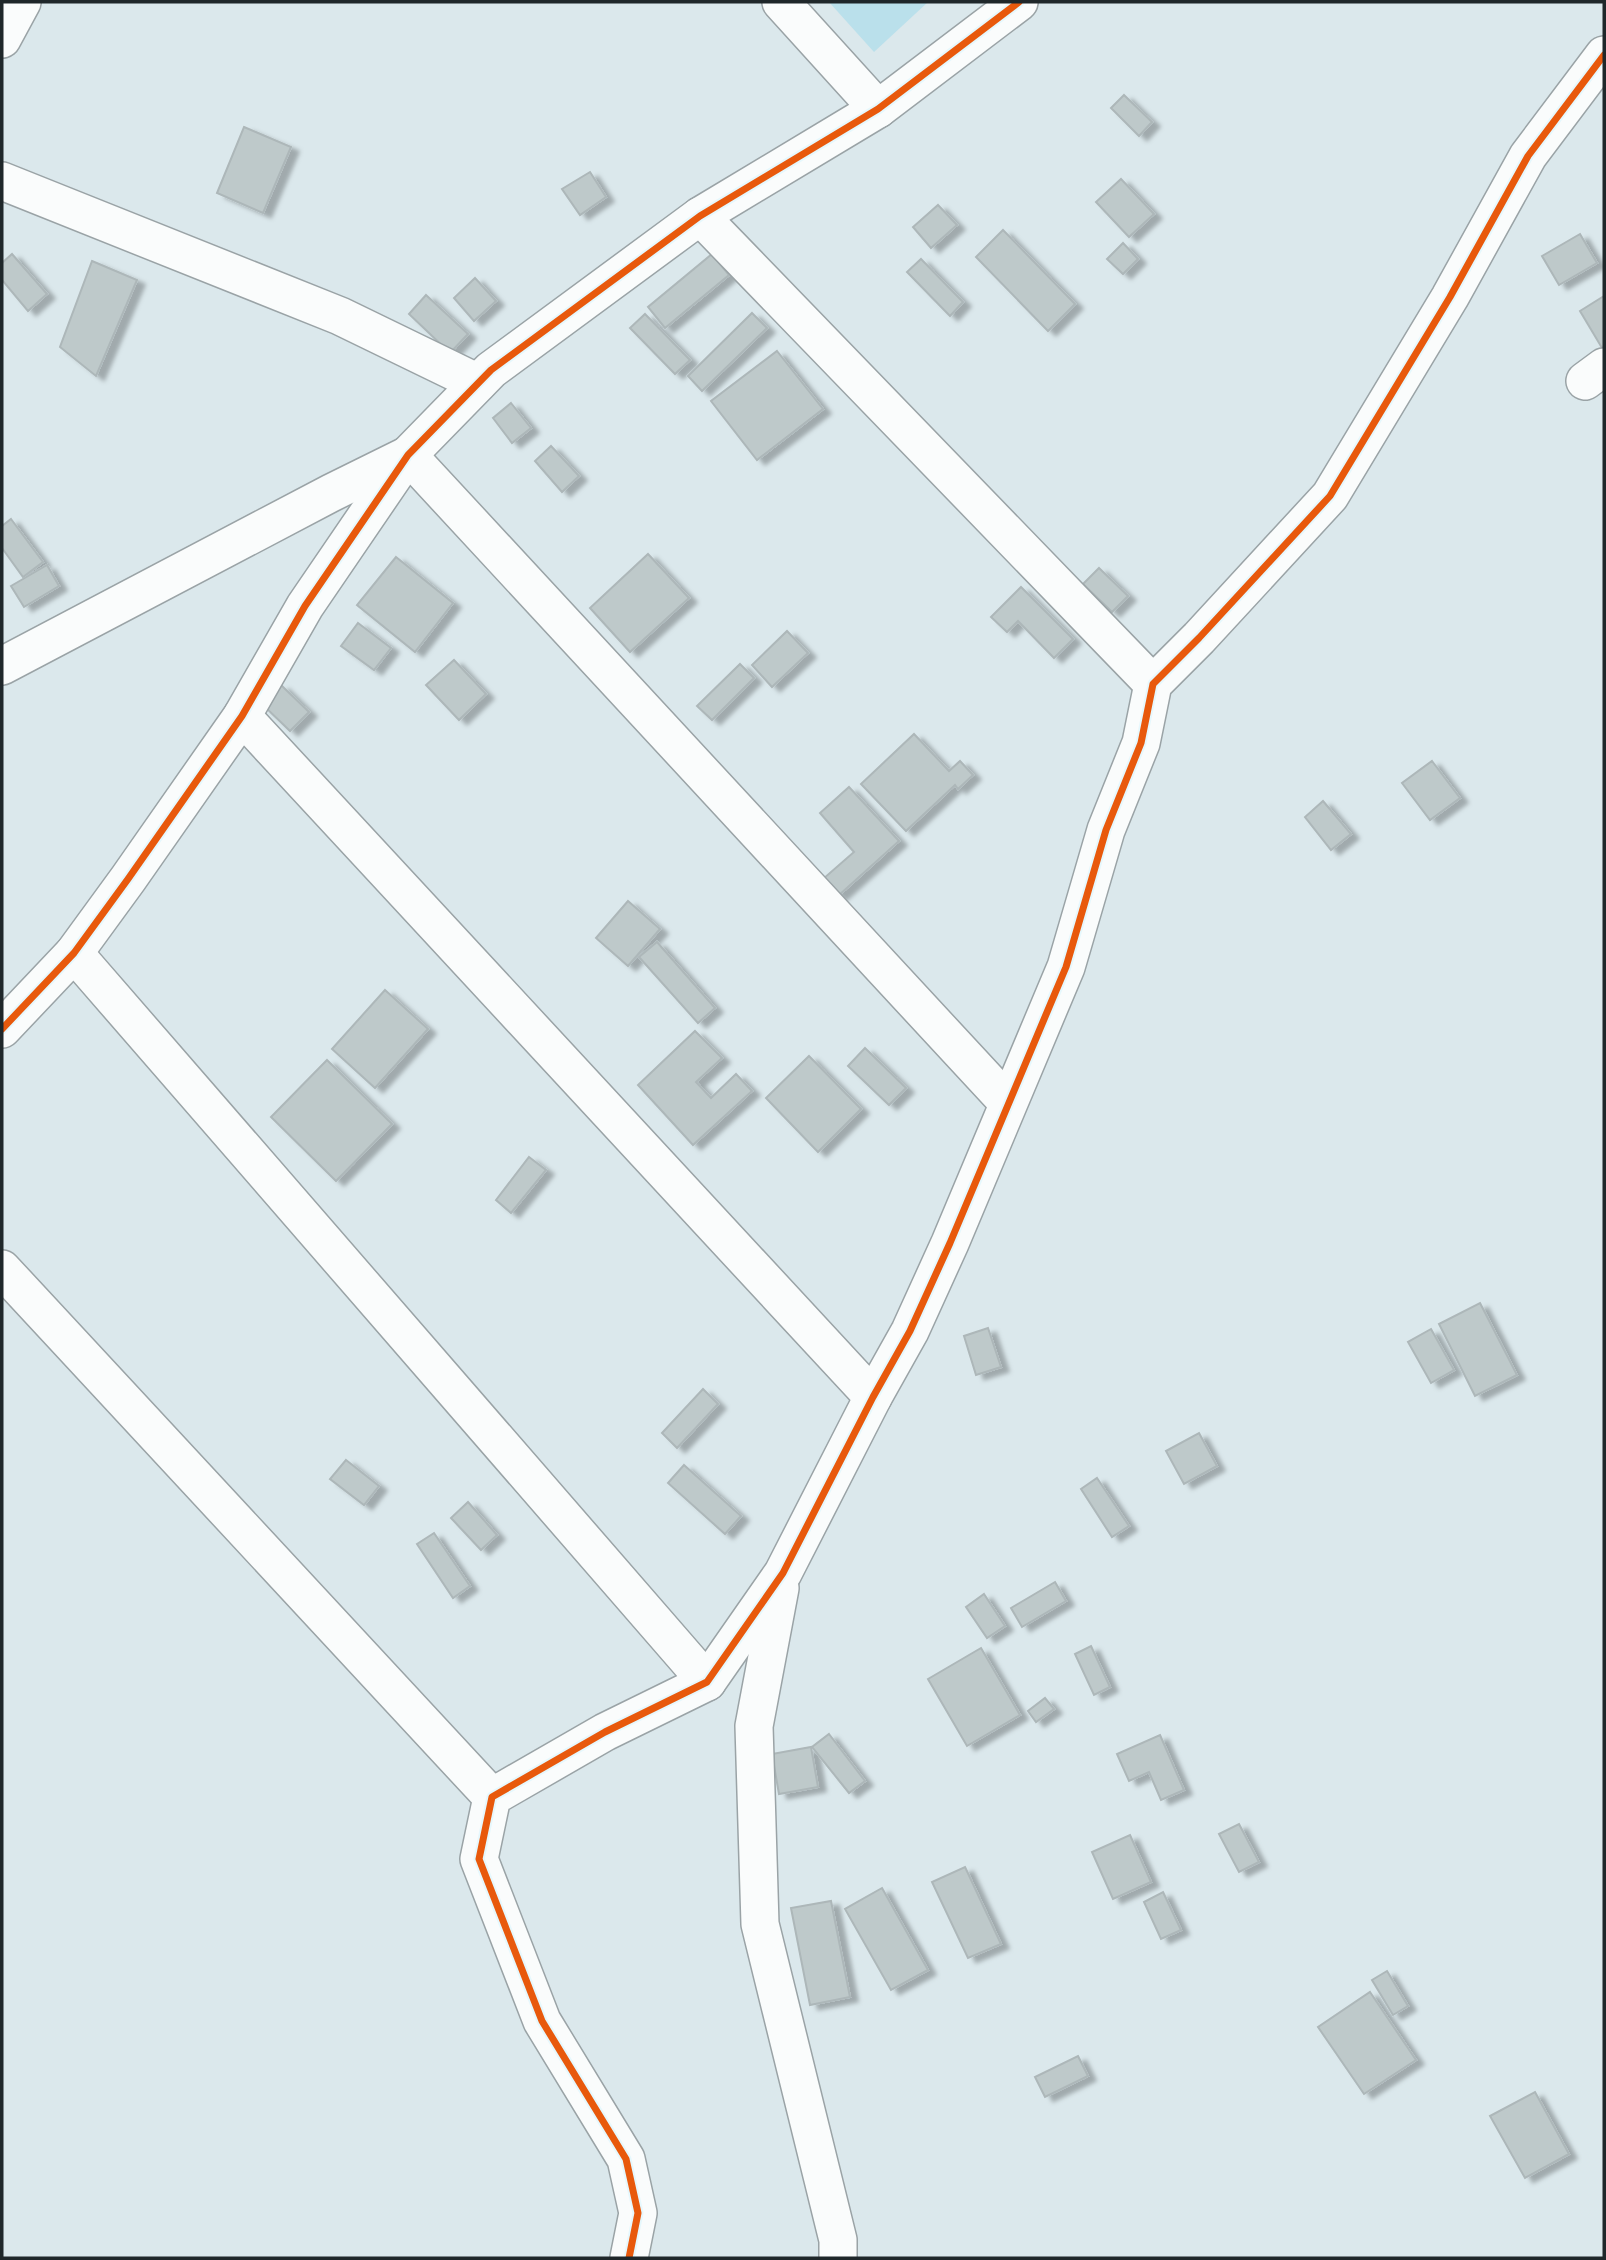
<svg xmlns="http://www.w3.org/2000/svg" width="1606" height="2260" font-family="'Fira Sans',sans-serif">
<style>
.green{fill:#bae0eb}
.building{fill:#bec9ca;stroke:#adb7b9;stroke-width:2;filter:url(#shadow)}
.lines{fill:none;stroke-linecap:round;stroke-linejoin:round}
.street-casing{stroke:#9aa3a6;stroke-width:40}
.street{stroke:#fafcfc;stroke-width:37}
.cycleway-casing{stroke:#e6f8fd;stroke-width:11}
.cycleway{stroke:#e8590c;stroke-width:7}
</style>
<defs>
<filter id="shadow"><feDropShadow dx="8" dy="4.5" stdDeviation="2" flood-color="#0004"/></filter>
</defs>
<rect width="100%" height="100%" fill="#dbe8ec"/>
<!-- green -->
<polygon class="green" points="829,2 928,2 874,52"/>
<!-- building -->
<g class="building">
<polygon points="1124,95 1152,122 1139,136 1111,108"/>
<polygon points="244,127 291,147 263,213 217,193"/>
<polygon points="590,172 606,197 580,215 562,189"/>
<polygon points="1121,179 1154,214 1129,237 1096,202"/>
<polygon points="938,205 957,225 931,248 913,227"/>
<polygon points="1003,230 1075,304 1048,331 976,257"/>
<polygon points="1580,234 1597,263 1559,285 1542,256"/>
<polygon points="1123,243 1138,259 1123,274 1107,259"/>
<polygon points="12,254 47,294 28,311 2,280 2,263"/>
<polygon points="712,254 729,275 665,328 648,307"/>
<polygon points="921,259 963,302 950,316 907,272"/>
<polygon points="92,261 137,280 96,376 60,347"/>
<polygon points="475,278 496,301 474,321 454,298"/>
<polygon points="426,295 468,334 450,353 409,314"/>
<polygon points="1604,296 1604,346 1602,348 1580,311"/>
<polygon points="752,313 767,328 702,391 688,376"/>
<polygon points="645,314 690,360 675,374 630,328"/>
<polygon points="777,351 823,409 757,460 711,401"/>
<polygon points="511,403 531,428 512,443 493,418"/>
<polygon points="551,446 579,476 562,492 535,461"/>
<polygon points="11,519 43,562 23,577 2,548 2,526"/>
<polygon points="648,554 689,598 630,652 590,608"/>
<polygon points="396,557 453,603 415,652 357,605"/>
<polygon points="47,565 59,586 24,607 11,586"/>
<polygon points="1099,568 1128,596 1112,612 1083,584"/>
<polygon points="1021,587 1073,639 1054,658 1018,621 1007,632 991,617"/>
<polygon points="358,623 391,648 374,670 341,646"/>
<polygon points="787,631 808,653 772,687 752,665"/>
<polygon points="454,660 486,694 459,720 426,685"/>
<polygon points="740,664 754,678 712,720 697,706"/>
<polygon points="281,685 309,712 290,731 263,705"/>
<polygon points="914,734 949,771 960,761 973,775 958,789 955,785 906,831 861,784"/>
<polygon points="1432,761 1460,798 1430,820 1402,783"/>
<polygon points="849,787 899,841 838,896 823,879 854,852 820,813"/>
<polygon points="1323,801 1351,834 1331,850 1305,817"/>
<polygon points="628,901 660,929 628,966 596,938"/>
<polygon points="657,942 715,1008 698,1023 639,957"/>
<polygon points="385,990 428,1029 375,1088 332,1049"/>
<polygon points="695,1031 722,1058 696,1082 711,1098 736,1074 752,1091 693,1145 638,1085"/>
<polygon points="865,1048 906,1088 889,1105 848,1066"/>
<polygon points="809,1056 861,1109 818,1152 766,1098"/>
<polygon points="327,1060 392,1124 336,1181 271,1117"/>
<polygon points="529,1157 546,1170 511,1213 496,1200"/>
<polygon points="1480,1303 1517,1375 1475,1396 1439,1324"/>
<polygon points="988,1328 1001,1367 976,1375 964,1336"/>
<polygon points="1431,1329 1454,1370 1431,1383 1408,1342"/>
<polygon points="703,1389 718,1404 677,1448 662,1433"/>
<polygon points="1199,1433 1217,1466 1184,1484 1166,1451"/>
<polygon points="346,1460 379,1486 364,1505 330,1479"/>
<polygon points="684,1465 741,1516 725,1534 668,1483"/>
<polygon points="1097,1478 1129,1526 1112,1537 1081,1489"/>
<polygon points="468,1502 497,1535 481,1550 451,1518"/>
<polygon points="434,1533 470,1586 453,1598 417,1544"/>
<polygon points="1055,1582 1066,1601 1022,1627 1011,1608"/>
<polygon points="984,1594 1005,1626 987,1638 966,1607"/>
<polygon points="1091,1646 1110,1687 1094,1695 1075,1654"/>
<polygon points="981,1648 1020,1715 967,1746 928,1679"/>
<polygon points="1045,1698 1054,1709 1036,1722 1028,1711"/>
<polygon points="829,1734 865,1781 849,1793 812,1747"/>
<polygon points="1160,1735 1184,1790 1161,1800 1149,1772 1129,1781 1117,1754"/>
<polygon points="811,1747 818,1787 779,1794 772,1754"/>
<polygon points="1239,1824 1259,1862 1239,1872 1219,1834"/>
<polygon points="1130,1835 1151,1882 1113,1899 1092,1852"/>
<polygon points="965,1867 1001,1944 968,1958 932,1882"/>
<polygon points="882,1888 928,1970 891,1990 845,1909"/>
<polygon points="1163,1892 1181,1930 1161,1939 1144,1902"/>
<polygon points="831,1901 850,1997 810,2005 791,1908"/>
<polygon points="1387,1971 1408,2006 1393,2015 1372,1980"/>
<polygon points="1370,1992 1416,2060 1364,2094 1318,2027"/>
<polygon points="1078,2056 1088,2076 1045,2097 1035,2077"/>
<polygon points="1535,2092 1569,2154 1525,2178 1490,2116"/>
</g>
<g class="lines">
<defs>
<g id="street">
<polyline points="781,2 878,109"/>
<polyline points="2,39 22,2"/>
<polyline points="2,181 340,316 478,383"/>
<polyline points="700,216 1153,684"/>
<polyline points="1585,381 1604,367"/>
<polyline points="2,666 331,493 408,455 1008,1103"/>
<polyline points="242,716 873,1397"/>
<polyline points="74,953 707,1682"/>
<polyline points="2,1029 74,953 128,879 242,716 305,606 408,455 491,370 700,216 878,109 1019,2"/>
<polyline points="2,1269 492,1797"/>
<polyline points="780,1588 754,1726 760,1924 838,2240 838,2258"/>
<polyline points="629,2258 638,2213 626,2159 542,2021 479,1859 492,1797 605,1732 707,1682 783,1573 873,1397 910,1331 950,1243 1066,967 1106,830 1141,743 1153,684 1199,638 1330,496 1450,297 1528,156 1604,55"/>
</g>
</defs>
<!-- street casing -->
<use href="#street" class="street-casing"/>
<!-- street -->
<use href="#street" class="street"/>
<defs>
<g id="cycleway">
<polyline points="2,1029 74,953 128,879 242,716 305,606 408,455 491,370 700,216 878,109 1019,2"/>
<polyline points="629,2258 638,2213 626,2159 542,2021 479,1859 492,1797 605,1732 707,1682 783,1573 873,1397 910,1331 950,1243 1066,967 1106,830 1141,743 1153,684 1199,638 1330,496 1450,297 1528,156 1604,55"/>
</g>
</defs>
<!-- cycleway casing -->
<use href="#cycleway" class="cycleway-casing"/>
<!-- cycleway -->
<use href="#cycleway" class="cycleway"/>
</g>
<!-- border -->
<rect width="1606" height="2260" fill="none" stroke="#1f272a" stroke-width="7"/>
</svg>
